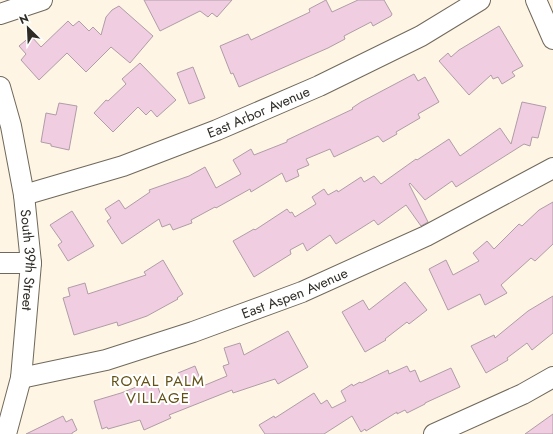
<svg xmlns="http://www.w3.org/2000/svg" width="553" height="434" font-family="Jost,sans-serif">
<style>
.building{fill:#f0cde0;stroke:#af9da7}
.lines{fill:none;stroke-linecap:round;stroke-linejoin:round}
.minor-casing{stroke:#70695b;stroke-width:22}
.minor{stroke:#fff;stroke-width:20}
.labels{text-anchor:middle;stroke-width:4;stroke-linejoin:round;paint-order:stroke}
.street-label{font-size:14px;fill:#2f2c26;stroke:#fff}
.neighbourhood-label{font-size:15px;letter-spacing:1px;fill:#635114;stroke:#fff}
</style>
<rect width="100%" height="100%" fill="#fef5e4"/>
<!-- building -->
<g class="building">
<polygon points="144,0 232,0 217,17 212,13 208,17 200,11 160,31"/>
<polygon points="326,0 332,12 358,0 384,0 392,14 391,16 373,26 371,22 344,36 345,39 328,48 239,87 233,73 231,74 220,46 248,34 251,40 310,12 309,9"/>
<polygon points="119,6 153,36 130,63 111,47 86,72 67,53 39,80 21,60 26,54 19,46 31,36 41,47 68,21 73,26 79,21 89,31 93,27 101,35 106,17 112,10"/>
<polygon points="499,26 523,66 512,72 515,76 502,84 498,77 493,79 491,75 469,95 439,61 448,53 451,57 459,50"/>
<polygon points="140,63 176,100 157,117 151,110 146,115 138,107 113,132 94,113 106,100 108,101 126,84 122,79"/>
<polygon points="193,67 205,98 189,104 177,73"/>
<polygon points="414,74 418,81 425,77 439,102 418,114 420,118 396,132 397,134 383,142 378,136 334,157 330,149 306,159 309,165 297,170 299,176 286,182 282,173 251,192 250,189 216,208 215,207 191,220 192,223 173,230 170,224 162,227 159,219 122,244 107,221 111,218 105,209 119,200 125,209 150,192 149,190 189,176 205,167 216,188 241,174 233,160 251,149 254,155 287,142 287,140 353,109 352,108 361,102"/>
<polygon points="522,102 546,107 538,138 532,137 530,146 524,144 456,187 452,181 425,200 410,183 409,184 428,222 421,226 406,205 378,225 374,220 336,244 330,235 307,251 303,243 290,250 291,254 254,277 233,241 254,229 255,230 287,209 290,213 292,212 295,217 316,204 312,197 324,189 328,195 337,190 338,192 361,177 364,182 374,176 381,184 416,159 417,160 449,139 460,156 500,128 511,144"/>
<polygon points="59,103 77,106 69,150 51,146 51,144 41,142 46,113 56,115"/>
<polygon points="553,202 553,244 535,261 531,258 501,285 507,293 485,305 480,294 448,310 429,269 446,260 453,275 479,261 473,253 487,241 494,249 519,224 522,226 539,210"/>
<polygon points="72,211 94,246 68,261 58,245 62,242 50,225"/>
<polygon points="163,260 183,294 177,298 178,299 147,316 118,326 117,322 74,335 63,298 70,296 68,288 85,283 88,294 146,275 144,272"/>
<polygon points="405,282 427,310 409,324 407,322 385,339 386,340 365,352 342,312 363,300 369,310"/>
<polygon points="553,296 553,333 532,350 527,343 507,358 508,360 486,373 471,346 494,335 495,338 528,311"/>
<polygon points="288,331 308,367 278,384 275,379 233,393 232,390 169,415 171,418 144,430 140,420 108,429 107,427 102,429 94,401 121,393 149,382 151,388 157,385 164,403 186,394 178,373 195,366 203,386 227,376 223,366 229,364 224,348 240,343 244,355"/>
<polygon points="407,366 410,372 415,370 420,382 451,368 460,387 425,403 425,404 407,413 405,410 397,414 397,412 366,431 365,429 361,432 352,416 324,434 265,434 259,425 274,416 275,418 314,393 321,404 327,400 332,408 346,401 341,391 352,384 353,386 360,382 361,383 388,370 389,374"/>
<polygon points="553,414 553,434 525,434"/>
<polygon points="63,416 66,422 72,419 77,430 72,433 72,434 26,434"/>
</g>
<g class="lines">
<defs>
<g id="minor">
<polyline points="536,0 553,39"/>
<polyline points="0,14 42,0"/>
<path id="s1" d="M 0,87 L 11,126 L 24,195 L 31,263 L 21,378 L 6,434"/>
<path id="s2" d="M 24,195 L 123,166 L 217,130 L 319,86 L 421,36 L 480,0"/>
<polyline points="0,263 31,263"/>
<path id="s3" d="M 21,378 L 106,360 L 193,332 L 302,292 L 426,236 L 553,168"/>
<polyline points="434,434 523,394 553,377"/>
</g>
</defs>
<!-- minor casing -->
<use href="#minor" class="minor-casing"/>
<!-- minor -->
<use href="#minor" class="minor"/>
</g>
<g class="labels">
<!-- street labels -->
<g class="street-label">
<text dy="5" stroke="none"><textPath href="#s2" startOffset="249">East Arbor Avenue</textPath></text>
<text dy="5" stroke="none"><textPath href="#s1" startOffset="176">South 39th Street</textPath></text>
<text dy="5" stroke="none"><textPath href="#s3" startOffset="287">East Aspen Avenue</textPath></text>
</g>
<!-- neighbourhood labels -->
<g class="neighbourhood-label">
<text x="158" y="386">ROYAL PALM<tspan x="158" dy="17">VILLAGE</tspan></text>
</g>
</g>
<!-- north arrow -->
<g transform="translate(28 28) rotate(336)" stroke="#ffffff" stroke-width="3" paint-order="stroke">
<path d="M0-3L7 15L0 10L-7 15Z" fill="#2f2c26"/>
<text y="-6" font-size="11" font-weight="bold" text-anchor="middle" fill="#2f2c26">N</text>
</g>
</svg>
